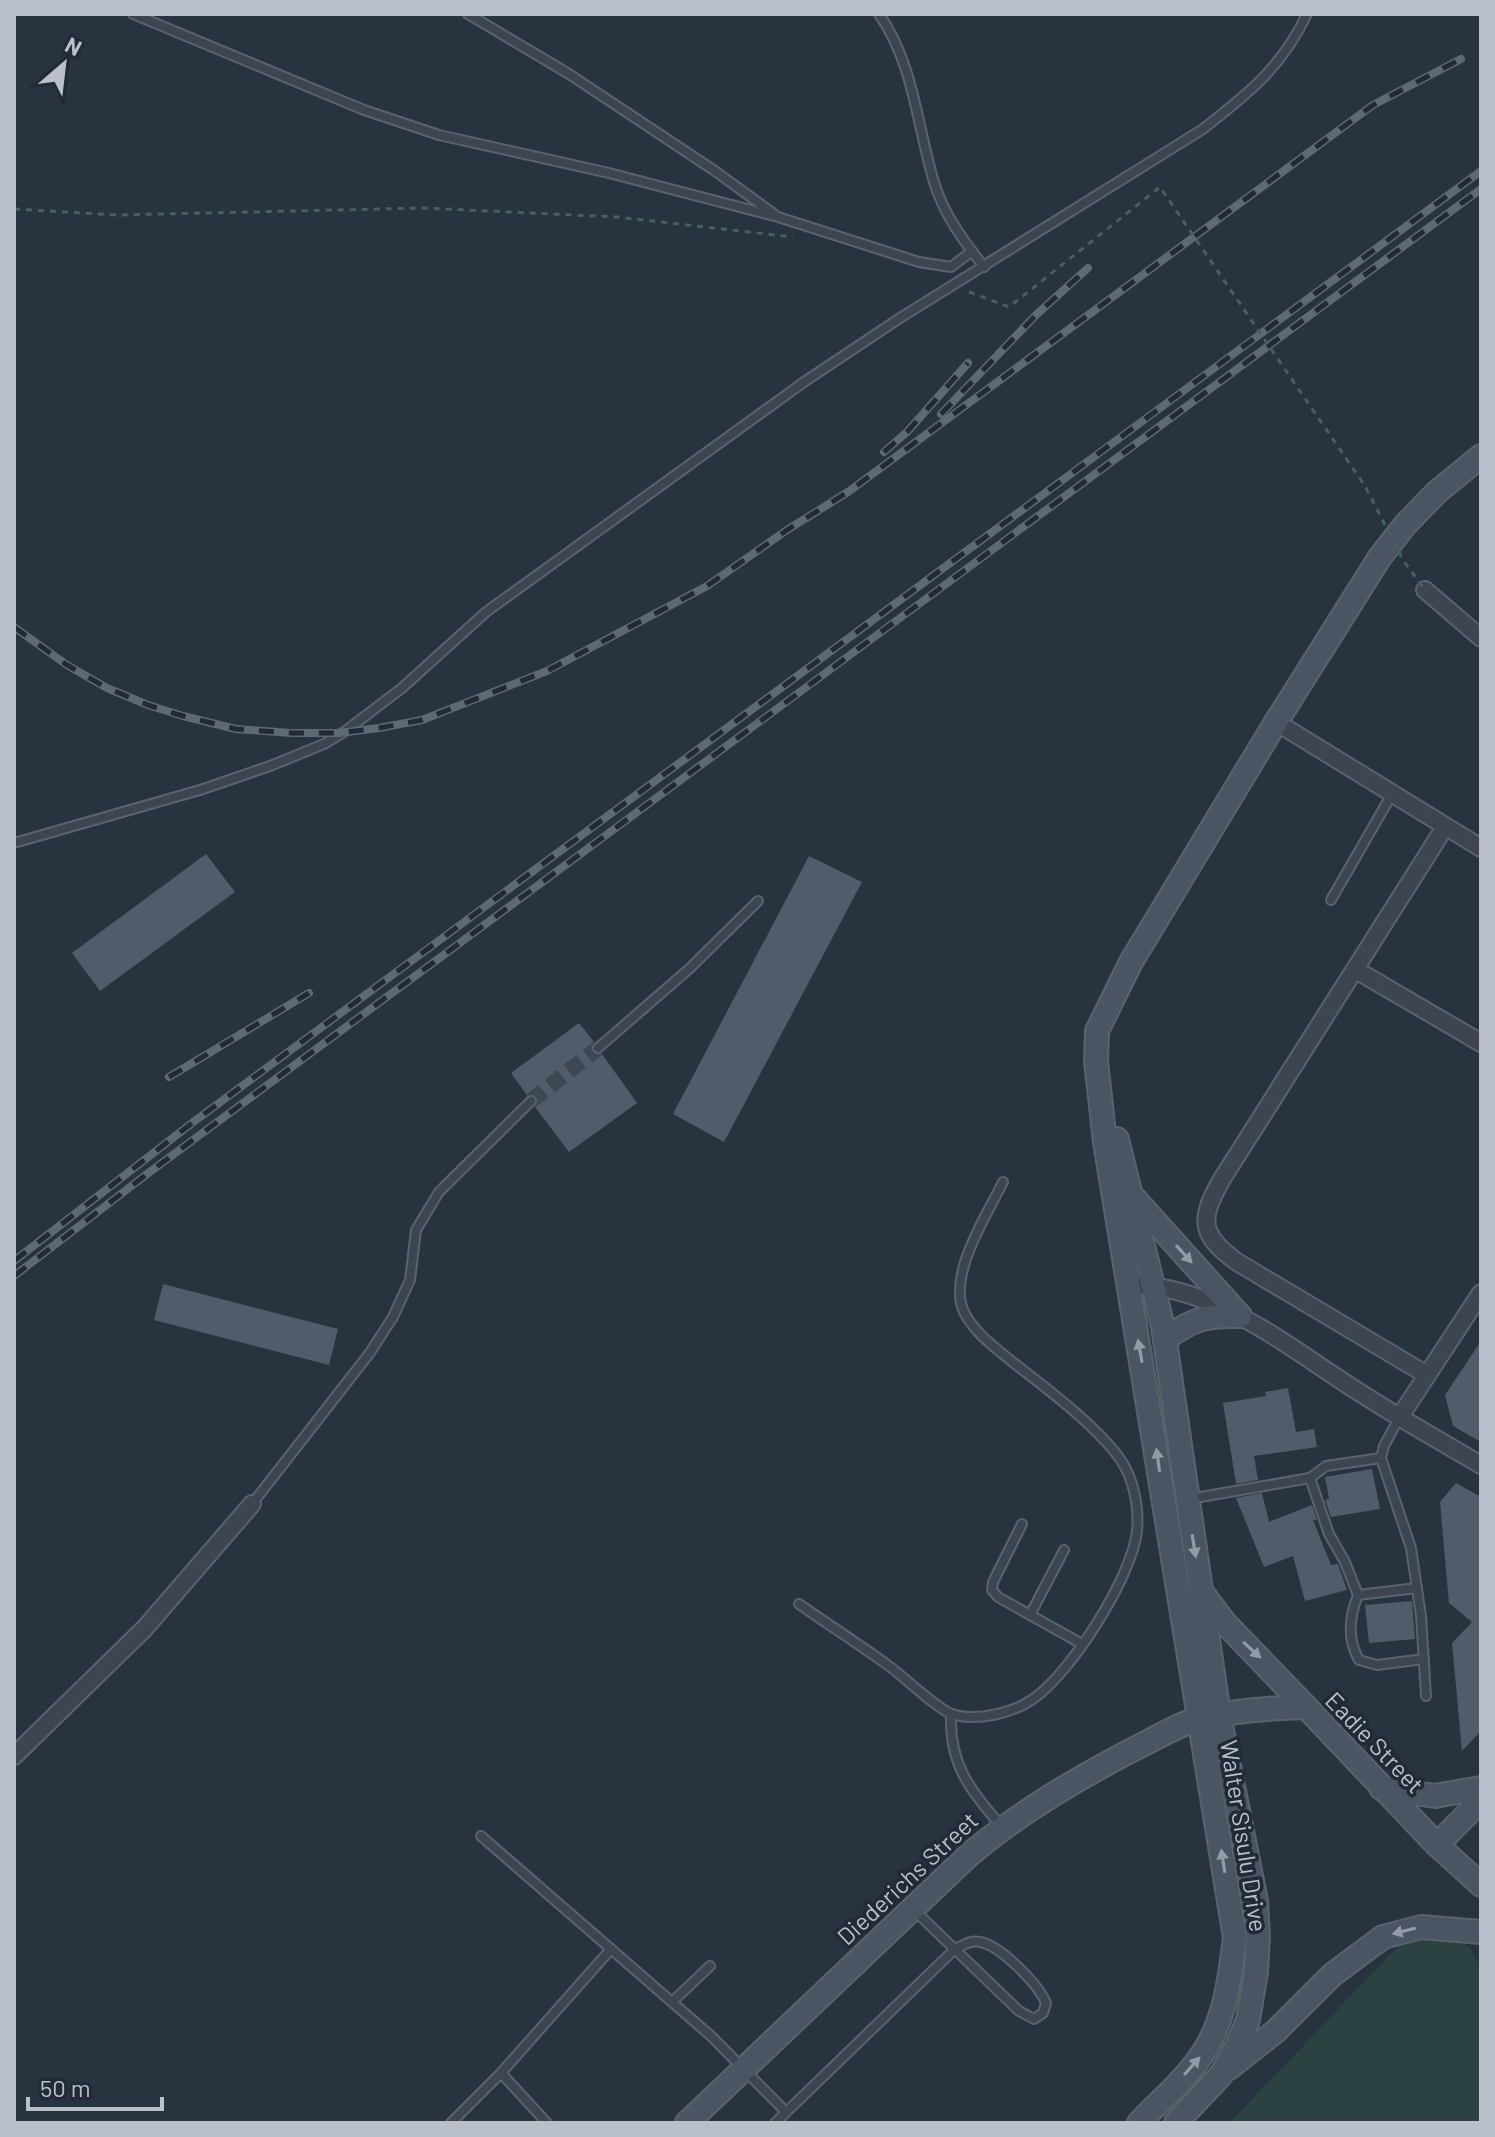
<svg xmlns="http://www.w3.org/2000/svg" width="1495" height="2137" font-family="Barlow,sans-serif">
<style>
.green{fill:#2b4142}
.building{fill:#515c6b}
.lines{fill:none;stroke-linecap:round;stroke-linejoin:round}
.street-tunnel{stroke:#3e4855;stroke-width:16;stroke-dasharray:16 8;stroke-linecap:butt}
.lane-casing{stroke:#5a636d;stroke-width:12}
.street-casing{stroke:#5a636d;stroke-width:20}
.secondary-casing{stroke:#5a636d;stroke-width:26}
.path{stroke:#4a5e60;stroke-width:3;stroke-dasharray:6 6;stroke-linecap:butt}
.lane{stroke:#3c4550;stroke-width:8}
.street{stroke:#3c4550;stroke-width:16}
.secondary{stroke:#4a5463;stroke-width:22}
.rail-casing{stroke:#5e6976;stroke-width:8}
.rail{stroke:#212a35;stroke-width:5;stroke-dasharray:15;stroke-linecap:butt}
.path-bridge{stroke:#4a5e60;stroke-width:3;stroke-dasharray:6 6;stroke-linecap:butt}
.oneway{fill:#929aa6}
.labels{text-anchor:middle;stroke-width:7;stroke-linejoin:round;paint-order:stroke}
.street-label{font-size:24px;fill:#b9c0ca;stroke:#212a35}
</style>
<rect width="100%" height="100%" fill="#283340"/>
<!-- green -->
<polygon class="green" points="1448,1932 1470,1948 1481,1969 1481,2123 1229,2123 1410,1934"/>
<!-- building -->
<g class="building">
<polygon points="206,854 235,892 100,991 72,953"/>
<polygon points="809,856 862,882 724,1142 673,1114"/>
<polygon points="579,1023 594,1042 592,1052 596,1055 602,1054 637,1103 569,1152 535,1107 538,1102 536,1097 527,1095 511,1073"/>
<polygon points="163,1284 338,1329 329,1365 154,1320"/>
<polygon points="1481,1341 1481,1442 1453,1426 1445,1395"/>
<polygon points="1288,1388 1296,1432 1314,1429 1317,1447 1254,1456 1258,1480 1236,1484 1223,1403 1266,1396 1265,1392"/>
<polygon points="1372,1469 1380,1509 1331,1517 1325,1500 1329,1498 1325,1477"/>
<polygon points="1456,1483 1481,1497 1481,1731 1462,1751 1452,1643 1472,1622 1449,1603 1440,1502"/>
<polygon points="1262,1493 1269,1522 1312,1505 1317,1520 1313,1520 1331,1565 1338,1564 1347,1590 1305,1601 1293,1556 1264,1567 1236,1498"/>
<polygon points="1412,1601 1415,1639 1369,1643 1365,1605"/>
</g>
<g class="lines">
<!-- street-tunnel -->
<polyline class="street-tunnel" points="531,1101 598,1048"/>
<defs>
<g id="lane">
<polyline points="133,14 364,110 439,135 609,173 778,217 919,262 951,267 972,251"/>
<polyline points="468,14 569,74 715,171 774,214"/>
<path d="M 879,14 C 914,64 917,126 934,182 C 944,215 963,240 984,267"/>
<path d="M 14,843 L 200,790 L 270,766 L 324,744 L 344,732 L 402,688 L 486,612 L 804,382 L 900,318 L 1203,129 C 1249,93 1282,67 1307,14"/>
<polyline points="1331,900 1392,794"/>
<polyline points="598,1048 689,969 758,901"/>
<polyline points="1399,1418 1384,1446 1381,1458 1411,1548 1421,1616 1426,1696"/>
<path d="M 1310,1478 L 1329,1534 L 1345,1562 L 1358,1595 C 1349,1617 1347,1639 1359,1660 L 1377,1665 L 1424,1659"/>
<polyline points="1189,1499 1310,1478 1326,1466 1381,1458"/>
<polyline points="252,1504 369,1354 393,1317 410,1280 416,1230 439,1192 531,1101"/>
<polyline points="1022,1524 993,1582 992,1590 998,1597 1082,1644"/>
<polyline points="1358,1595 1417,1588"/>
<path d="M 799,1604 C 829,1625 860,1645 889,1666 C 904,1677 937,1709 952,1714 C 976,1722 1013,1713 1033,1699 C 1071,1673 1132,1577 1137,1531 C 1139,1510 1135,1486 1125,1467 C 1106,1432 1042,1385 1010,1360 C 993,1346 974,1332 964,1312 C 947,1275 987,1215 1003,1182"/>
<polyline points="1030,1615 1064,1550"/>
<path d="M 951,1714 C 949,1765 970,1789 1001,1826"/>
<polyline points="481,1836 711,2036 786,2112"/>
<polyline points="672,2002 710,1966"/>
<polyline points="501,2073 547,2123"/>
<polyline points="451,2123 501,2073 611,1949"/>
<path d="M 775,2123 L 955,1949 C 963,1945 971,1940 980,1942 C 1000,1945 1038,1984 1046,2003 L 1043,2013 L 1034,2019 L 1019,2011 L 913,1909"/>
</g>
<g id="street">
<polyline points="1425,590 1481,638"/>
<polyline points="1276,722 1481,848"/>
<polyline points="1356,970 1481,1043"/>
<path d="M 1128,1285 C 1215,1284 1289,1348 1359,1392 C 1399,1418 1440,1441 1481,1465"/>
<path d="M 1427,1375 L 1237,1262 C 1198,1234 1200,1218 1222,1179 L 1445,827"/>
<polyline points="1399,1418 1481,1293"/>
<polyline points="14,1756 145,1628 252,1504"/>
</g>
<g id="secondary">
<polyline points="1117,1139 1163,1327 1219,1715 1256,1901 1258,1936 1256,1972 1248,2020 1237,2046 1221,2075 1176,2123"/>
<polyline points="1134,1198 1240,1316"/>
<path d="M 1165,1339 C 1193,1319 1206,1315 1240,1316"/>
<polyline points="1204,1595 1225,1623 1306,1707"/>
<polyline points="1381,1788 1435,1796 1481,1788"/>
<polyline points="1437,1845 1481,1800"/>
<polyline points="1229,2068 1276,2031 1332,1975 1383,1937 1421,1927 1481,1932"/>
<path d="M 687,2123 L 969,1855 C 1021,1811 1079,1777 1140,1746 C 1160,1736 1181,1723 1202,1718 C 1237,1710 1271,1708 1306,1707 L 1437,1845 L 1481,1885"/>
<path d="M 1139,2123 C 1161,2099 1190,2076 1206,2048 C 1226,2015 1230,1976 1235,1938 L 1105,1142 L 1096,1061 L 1097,1031 L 1131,962 L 1276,722 L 1380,557 L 1405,525 L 1437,492 L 1481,456"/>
</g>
</defs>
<!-- lane casing -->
<use href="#lane" class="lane-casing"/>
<!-- street casing -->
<use href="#street" class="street-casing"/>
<!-- secondary casing -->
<use href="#secondary" class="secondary-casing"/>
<!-- path -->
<polyline class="path" points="14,209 117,215 424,208 617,217 793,237"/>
<!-- lane -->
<use href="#lane" class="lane"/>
<!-- street -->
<use href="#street" class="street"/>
<!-- secondary -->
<use href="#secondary" class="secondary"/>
<defs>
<g id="rail">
<polyline points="941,414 1037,314 1088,268"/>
<polyline points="884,452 907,432 968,363"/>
<polyline points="14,627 67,665 107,688 148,705 183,716 236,729 291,733 339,733 379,728 422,720 547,671 707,586 787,530 848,492 1373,105 1461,59"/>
<polyline points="169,1077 309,993"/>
<polyline points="14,1261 196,1120 1481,171"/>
<polyline points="14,1276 151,1171 1481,189"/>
</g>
</defs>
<!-- rail casing -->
<use href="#rail" class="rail-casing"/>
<!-- rail -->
<use href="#rail" class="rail"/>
<!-- path-bridge -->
<polyline class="path-bridge" points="969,292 1009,307 1160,187 1365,486 1403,560 1425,590"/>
</g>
<!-- one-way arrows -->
<defs><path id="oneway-solid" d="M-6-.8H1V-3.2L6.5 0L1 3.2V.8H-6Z" transform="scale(2)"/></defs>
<g class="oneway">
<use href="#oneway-solid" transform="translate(1184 1254) rotate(48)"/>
<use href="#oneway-solid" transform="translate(1140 1351) rotate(-100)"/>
<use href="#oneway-solid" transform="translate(1158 1460) rotate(-98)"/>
<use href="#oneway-solid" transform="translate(1194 1546) rotate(81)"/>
<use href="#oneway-solid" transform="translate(1252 1650) rotate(43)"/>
<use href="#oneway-solid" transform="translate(1223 1861) rotate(-99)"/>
<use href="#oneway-solid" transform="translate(1404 1931) rotate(166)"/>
<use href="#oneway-solid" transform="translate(1192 2066) rotate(-49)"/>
</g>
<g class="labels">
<!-- street labels -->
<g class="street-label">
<text transform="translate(1374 1743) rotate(46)" y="8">Eadie Street</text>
<text transform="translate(1243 1836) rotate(81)" y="8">Walter Sisulu Drive</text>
<text transform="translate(908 1879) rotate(-43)" y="8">Diederichs Street</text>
</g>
</g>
<!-- border -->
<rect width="1495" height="2137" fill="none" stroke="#b9c0ca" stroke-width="32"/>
<!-- north arrow -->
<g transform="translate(64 64) rotate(28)" stroke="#212a35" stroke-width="6" paint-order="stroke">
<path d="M0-6L14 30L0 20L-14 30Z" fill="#b9c0ca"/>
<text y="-12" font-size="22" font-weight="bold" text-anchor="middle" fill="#b9c0ca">N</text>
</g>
<!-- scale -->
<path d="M28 2097v12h134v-12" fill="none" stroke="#b9c0ca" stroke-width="4"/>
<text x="40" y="2097" font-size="24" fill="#b9c0ca" stroke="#212a35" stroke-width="6" paint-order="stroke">50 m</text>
</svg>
